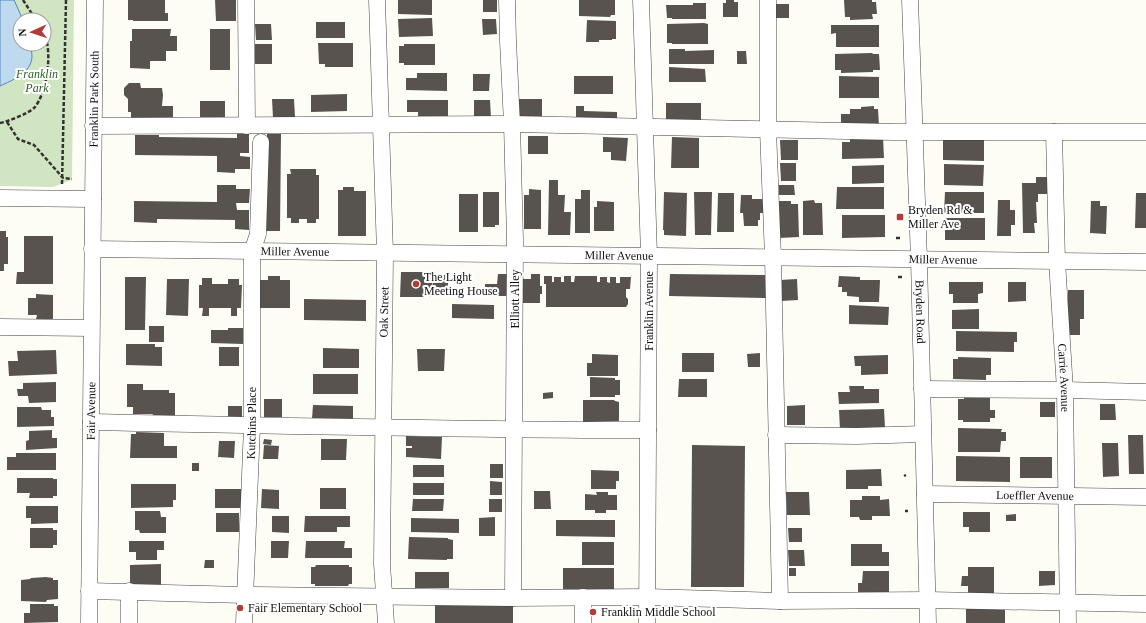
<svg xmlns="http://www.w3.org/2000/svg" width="1146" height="623" font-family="'Times New Roman',serif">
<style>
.green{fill:#d1e5c2;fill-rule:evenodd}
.water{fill:#bfd9ef;stroke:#4f88bd}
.building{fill:#58534e}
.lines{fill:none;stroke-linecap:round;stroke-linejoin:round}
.minor-casing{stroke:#434343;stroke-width:17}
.path{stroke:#323232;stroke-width:2.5;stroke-dasharray:4 2;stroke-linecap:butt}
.minor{stroke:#fff;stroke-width:16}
.poi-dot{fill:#b03d39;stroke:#fff;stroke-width:1.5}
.labels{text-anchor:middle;stroke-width:4;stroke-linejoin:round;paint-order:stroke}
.park-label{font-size:12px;font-style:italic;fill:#2f6128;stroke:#fff}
.street-label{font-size:12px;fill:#101010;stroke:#fff}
.poi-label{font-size:12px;fill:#101010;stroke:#fff;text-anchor:start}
</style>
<rect width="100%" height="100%" fill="#fefdf5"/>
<!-- green -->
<path class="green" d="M 0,0 L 74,0 L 72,180 L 53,187 L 0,186 ZM 20,20 L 44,20 L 44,44 L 20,44 Z"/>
<!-- water -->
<path class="water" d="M 0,0 L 14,0 L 23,20 L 20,20 L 20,44 L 30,44 C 31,48 32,53 32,57 C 31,73 13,80 0,86 Z"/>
<!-- building -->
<g class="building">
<polygon points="128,0 165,0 165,13 168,13 168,21 133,21 133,20 128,20"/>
<polygon points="215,0 236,0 236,21 216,21"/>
<polygon points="398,0 432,0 432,15 398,14"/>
<rect x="483" y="0" width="14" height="12"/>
<polygon points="579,0 615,0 615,15 611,15 610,17 579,16"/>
<polygon points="726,0 734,0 734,2 738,2 738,17 723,17 723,3 726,3"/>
<polygon points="844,0 872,0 872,2 876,2 877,14 872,14 873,19 850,20 850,17 845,17"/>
<polygon points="693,3 706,3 706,19 672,19 672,18 667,18 666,5 693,5"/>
<rect x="776" y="4" width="13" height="14"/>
<polygon points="432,18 433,36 399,37 398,19"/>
<polygon points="482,19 496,19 497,34 483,35"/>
<polygon points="587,20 616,21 616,39 612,39 612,40 599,40 599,42 586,42"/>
<rect x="316" y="22" width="29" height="16"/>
<polygon points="704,23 708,24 708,44 672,44 672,43 667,43 667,24"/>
<polygon points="255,24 271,24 272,40 256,40"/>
<polygon points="831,25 879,25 879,47 836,47 836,33 831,34"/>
<polygon points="132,29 171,29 170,36 177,36 177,51 166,51 166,61 150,61 150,69 130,68 130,41 132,41"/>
<rect x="210" y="29" width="20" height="41"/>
<polygon points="318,43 353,43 353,67 325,67 325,64 319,64"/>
<rect x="255" y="44" width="17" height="20"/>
<polygon points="404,44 435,44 435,65 404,65 404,63 399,63 399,46 404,46"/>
<polygon points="669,49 685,49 685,51 714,50 714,64 669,64"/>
<polygon points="737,51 746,51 747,64 737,64"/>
<polygon points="872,53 873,54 879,54 880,70 873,70 873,72 841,73 841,70 835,70 835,54"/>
<polygon points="669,67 705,69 706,82 669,82"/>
<polygon points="417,73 447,73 447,91 406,90 406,78 417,78"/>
<polygon points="473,74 490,74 489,91 473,91"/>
<rect x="574" y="76" width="39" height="18"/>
<polygon points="839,76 879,77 879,98 839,98"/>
<polygon points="129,83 140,83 141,88 162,88 163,95 162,106 173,106 173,120 131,120 131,112 128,112 128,99 124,95 124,88"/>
<polygon points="347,94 347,111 311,112 311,95"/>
<polygon points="272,99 294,99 295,117 273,118"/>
<rect x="518" y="99" width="24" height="20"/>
<polygon points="407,100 448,100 448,118 418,117 418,112 407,112"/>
<polygon points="474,100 490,100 491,118 474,118"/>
<rect x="200" y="101" width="25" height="17"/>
<rect x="666" y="103" width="35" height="20"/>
<polygon points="576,106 584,106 584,111 617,112 617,123 576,123"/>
<polygon points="874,106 874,109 878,109 879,126 841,127 841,114 850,114 850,109 861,109 861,107"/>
<polygon points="237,133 249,133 249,153 240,153 240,156 250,157 250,169 235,169 235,173 217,172 217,156 135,155 135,135 159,135 159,137 237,138"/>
<polygon points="267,134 281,134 280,231 266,231"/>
<rect x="528" y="136" width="20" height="18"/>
<polygon points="603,137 628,138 626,161 611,160 611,152 603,152"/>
<polygon points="672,137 699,138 699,168 671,168"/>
<polygon points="883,137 884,158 842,159 842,142 850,142 850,138"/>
<polygon points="943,138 984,138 984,161 943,160"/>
<polygon points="780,140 798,140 798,160 781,160"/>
<polygon points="780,163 796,163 796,181 781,181"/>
<polygon points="944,164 984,165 983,186 944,185"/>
<polygon points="884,165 884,183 852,184 852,166"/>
<polygon points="290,169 316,169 316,175 319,175 319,219 316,219 316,223 307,223 307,219 299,219 299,223 291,223 291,218 287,218 287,174 291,174"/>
<polygon points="1036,177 1048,177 1049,194 1038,194 1038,202 1036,202 1037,223 1034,223 1035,233 1023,233 1022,183 1036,183"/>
<polygon points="549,180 558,180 558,195 565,195 564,212 571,212 570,235 548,235"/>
<polygon points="217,185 236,185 236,189 250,189 249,203 236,203 237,210 249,210 249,230 235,229 235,220 157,219 157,223 134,222 134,201 217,202"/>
<polygon points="779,185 794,185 795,195 779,195"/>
<polygon points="343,187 354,187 354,191 366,191 366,236 338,236 338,190 343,190"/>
<polygon points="837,187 884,187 884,209 836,209"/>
<polygon points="529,189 541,190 541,229 524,229 524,195 529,195"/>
<polygon points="581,190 590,190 590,233 575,233 575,199 581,199"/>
<polygon points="483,192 499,192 499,225 495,225 495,227 483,227"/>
<polygon points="664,192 687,193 686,236 664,235 664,230 663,230"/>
<polygon points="694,192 712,192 711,235 695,235"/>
<polygon points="945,192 984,192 984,213 944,213"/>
<polygon points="718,193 734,193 734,232 717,232"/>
<polygon points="1136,193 1146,193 1146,228 1135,228"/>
<rect x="459" y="194" width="19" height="38"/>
<polygon points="741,195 752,195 752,199 762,199 765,203 765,209 763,213 760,213 760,220 758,220 758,226 744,226 743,213 740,213"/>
<polygon points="814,200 815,203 822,203 823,235 803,235 803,201"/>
<polygon points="998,200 1010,200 1010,210 1015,210 1015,225 1011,225 1011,236 997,236"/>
<polygon points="597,201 614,202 614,231 594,231 594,207 597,207"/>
<polygon points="778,201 791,201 791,204 798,204 799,237 779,238"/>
<polygon points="1091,201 1100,201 1100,206 1107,206 1106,234 1090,233"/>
<polygon points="842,215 885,215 885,237 842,238"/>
<rect x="945" y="218" width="40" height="22"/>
<polygon points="0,231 6,231 6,237 8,237 8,264 4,264 4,271 0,271"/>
<polygon points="24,236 53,236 53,284 16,284 17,272 24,272"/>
<polygon points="401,272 432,272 432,297 400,297"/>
<polygon points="498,274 510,274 509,296 485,296 485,284 497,284"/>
<polygon points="531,274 540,274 540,286 542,286 542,294 540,294 540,303 522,303 522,279 531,279"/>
<polygon points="670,274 766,275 766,298 669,296"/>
<polygon points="433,275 448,275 448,296 432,296"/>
<polygon points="268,276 280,276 280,280 290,280 290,308 257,308 257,280 268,280"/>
<polygon points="544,276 552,276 552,282 554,282 554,277 561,277 561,282 564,282 564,276 571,276 571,282 574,282 575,276 597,276 597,282 600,282 600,277 607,277 607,282 610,283 610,277 616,277 616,283 620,283 620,277 631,277 630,289 626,289 626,297 628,299 628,304 626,307 546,307 546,284 544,284"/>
<polygon points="839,276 860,277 860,280 880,280 879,302 859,302 859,297 847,296 847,292 842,292 842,287 838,287"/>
<polygon points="125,277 146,277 145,330 125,330"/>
<polygon points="202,278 212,278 212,284 228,284 228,279 239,279 239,285 242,285 241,308 237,308 237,316 231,316 231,308 209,308 209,316 202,316 203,308 199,308 199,285 202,285"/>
<polygon points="167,279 189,279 188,316 166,315"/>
<polygon points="797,279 798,300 781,301 780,280"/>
<polygon points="949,282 983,282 983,293 978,294 978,303 953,303 953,294 949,294"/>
<polygon points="1008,282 1026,282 1026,301 1008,302"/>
<polygon points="1068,290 1084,290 1084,319 1080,319 1080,335 1068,335"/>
<polygon points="36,294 53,295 53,319 36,319 37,315 28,315 28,298 36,298"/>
<polygon points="304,299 366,300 366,321 304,320"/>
<polygon points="452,304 494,305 494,319 452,318"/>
<polygon points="849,305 889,307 888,325 849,324"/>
<polygon points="979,309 979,329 952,329 952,310"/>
<rect x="149" y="326" width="15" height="16"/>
<polygon points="228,328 243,328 243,344 211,343 211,330 228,330"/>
<polygon points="956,331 1017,332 1017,342 1014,342 1014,352 956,351"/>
<polygon points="126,344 155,344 155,347 162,347 162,366 126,365"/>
<rect x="219" y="347" width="20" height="19"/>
<polygon points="323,348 359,349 359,368 323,368"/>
<polygon points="417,349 445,349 444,371 418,371"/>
<polygon points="56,350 57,374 9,376 8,361 18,361 17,351"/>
<rect x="682" y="353" width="32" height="19"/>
<polygon points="760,353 760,367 748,367 747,354"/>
<polygon points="592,354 618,355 618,376 587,376 587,363 592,363"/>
<polygon points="888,355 888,374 861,375 861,366 855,366 854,356"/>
<polygon points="958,357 991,358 991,375 986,375 986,380 953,379 953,359 958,359"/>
<rect x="313" y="374" width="45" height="20"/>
<polygon points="590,377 615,378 615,380 620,380 620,395 615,395 615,397 590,397"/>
<polygon points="679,379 707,379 707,397 678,397"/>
<polygon points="56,382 56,402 29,403 28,396 18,396 17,389 23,389 23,383"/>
<polygon points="127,384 143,384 143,390 169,390 169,393 175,393 175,417 152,417 153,414 133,414 133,407 127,407"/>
<polygon points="849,386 864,386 864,389 879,389 879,403 839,404 838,392 850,392"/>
<polygon points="553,392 553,398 543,399 543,393"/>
<polygon points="964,397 990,398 990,410 995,410 995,418 990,418 990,422 963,422 963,420 958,420 958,399 964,399"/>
<rect x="264" y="399" width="18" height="18"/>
<polygon points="583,400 614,400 615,401 619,402 619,421 583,422"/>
<rect x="1040" y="402" width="15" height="15"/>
<polygon points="1100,404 1115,404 1116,420 1100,420"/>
<polygon points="313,405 353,406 353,420 312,419"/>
<polygon points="805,405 805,425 787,425 787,406"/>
<rect x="228" y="406" width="14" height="14"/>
<polygon points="17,407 41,407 42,410 51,410 51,417 54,417 54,426 17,427"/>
<polygon points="884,409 885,428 840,430 839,410"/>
<polygon points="958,428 1002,429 1001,432 1006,432 1006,441 1001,441 1000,452 958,452"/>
<polygon points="52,430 52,438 57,438 57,448 26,450 26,441 29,440 29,431"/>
<polygon points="136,432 164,433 164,446 177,446 177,458 130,458 131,434 136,434"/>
<polygon points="1128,435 1143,435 1144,474 1129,474"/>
<polygon points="406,436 442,437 441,459 406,457 406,448 412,448 412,446 406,446"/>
<polygon points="264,439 272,440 271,445 263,444"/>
<polygon points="321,439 347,439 346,460 321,460"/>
<polygon points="219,441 235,441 234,458 218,457"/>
<polygon points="1102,443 1118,443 1119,476 1103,477"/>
<polygon points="264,445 279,446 278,459 263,459"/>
<polygon points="692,445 745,446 744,587 691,587"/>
<polygon points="16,453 56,453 56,470 7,470 7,457 16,457"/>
<polygon points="956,456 1010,457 1010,482 956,481"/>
<rect x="1020" y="457" width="32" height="21"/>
<rect x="192" y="463" width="7" height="8"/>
<rect x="490" y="464" width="13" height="14"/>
<rect x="413" y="465" width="31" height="12"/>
<polygon points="881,469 882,486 868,486 868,489 846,489 846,470"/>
<polygon points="591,470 619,471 619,481 616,481 616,489 591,489"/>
<polygon points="17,478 53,478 53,479 57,479 57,496 53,496 53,498 29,498 30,493 17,493"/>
<polygon points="490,481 502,482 502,495 490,495"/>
<rect x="413" y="483" width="31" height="12"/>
<polygon points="131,484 176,484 176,500 173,500 173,507 131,508"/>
<rect x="320" y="488" width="26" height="21"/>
<rect x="215" y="489" width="26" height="19"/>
<polygon points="262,489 279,490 279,509 261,508"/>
<polygon points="534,491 550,491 551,509 534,509"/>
<polygon points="596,492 608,492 608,495 617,495 617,510 606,510 606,513 595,513 595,510 585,510 585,494 597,495"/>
<polygon points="786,492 809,492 810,515 787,515"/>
<polygon points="862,496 880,496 880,500 889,499 890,516 872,516 872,520 860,520 859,517 850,517 850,500 862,500"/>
<polygon points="413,499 444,499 443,511 412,511"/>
<rect x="489" y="499" width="13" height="13"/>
<polygon points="26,506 58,506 58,523 31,524 31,518 26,518"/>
<polygon points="135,511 160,511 161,517 166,517 166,533 140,533 139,530 135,530"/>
<polygon points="963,512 990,512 990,532 969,532 969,527 963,527"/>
<rect x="216" y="513" width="23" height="19"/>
<polygon points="1016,514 1016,521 1006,521 1006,515"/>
<polygon points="272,516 289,516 289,533 272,532"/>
<polygon points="305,516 350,516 350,527 337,527 337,532 304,532"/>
<polygon points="495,517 495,536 479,536 479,518"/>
<polygon points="411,518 459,519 459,533 411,532"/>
<polygon points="556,520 615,520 615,537 556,536"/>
<polygon points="30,528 53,528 53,530 57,530 57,545 53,545 53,548 30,548"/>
<polygon points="788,528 802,528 802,542 789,542"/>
<polygon points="409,537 448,538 448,539 453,540 453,559 447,559 447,560 408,559"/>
<polygon points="129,541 164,541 164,550 157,550 157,560 136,560 136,552 129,552"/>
<polygon points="271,541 289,541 288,558 271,558"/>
<polygon points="306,541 345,541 344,548 352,548 352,558 305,558"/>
<rect x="582" y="542" width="32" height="23"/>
<polygon points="851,544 882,544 882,552 889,552 889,566 851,566"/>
<polygon points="788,550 804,550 805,566 789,566"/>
<polygon points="205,560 214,560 214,568 204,568"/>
<polygon points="161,564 161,585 130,585 130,565"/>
<polygon points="316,565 349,565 349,567 352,567 352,584 349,584 348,586 315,586 315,584 311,584 311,567 315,567"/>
<polygon points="968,567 994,567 994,594 968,593 968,586 961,586 962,576 968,576"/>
<rect x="563" y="568" width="51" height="21"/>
<rect x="789" y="568" width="7" height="8"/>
<polygon points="863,571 889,571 889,595 858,595 858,583 862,583"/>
<polygon points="1039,571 1055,571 1055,585 1039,586"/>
<rect x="415" y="572" width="34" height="16"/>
<polygon points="46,577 53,578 53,580 58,580 58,599 47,600 46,602 21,601 21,580 30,579 31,578"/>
<polygon points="435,602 513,606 513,623 435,623"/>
<polygon points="30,604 54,604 54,606 58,606 58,622 24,623 24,613 30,613"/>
<rect x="966" y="609" width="39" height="14"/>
</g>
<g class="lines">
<defs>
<g id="minor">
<polyline points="246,0 247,126"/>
<polyline points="377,0 385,253 382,564 386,623"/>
<polyline points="507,0 508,41 512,124 515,240 513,598"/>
<polyline points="641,0 649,256 647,623"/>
<polyline points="768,0 768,130 773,257 780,601"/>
<path id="s1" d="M 910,0 L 919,260 L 928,623"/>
<polyline points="93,126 512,124 893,132 1146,132"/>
<path id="s2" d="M 1054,132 L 1057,261 L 1065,390 L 1068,623"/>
<polyline points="0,198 93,199"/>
<path id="s3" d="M 92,249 L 1146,262"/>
<polyline points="0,327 91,328"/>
<polyline points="922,389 1065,390 1146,392"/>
<path d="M 91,422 C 277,426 462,430 648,430"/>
<polyline points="776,435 857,436 923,434"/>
<path id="s4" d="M 925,494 L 1146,497"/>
<polyline points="89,591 245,595 513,598 648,597 780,601 928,600 1146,604"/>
<polyline points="129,591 129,623"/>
<path id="s5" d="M 89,623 L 95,0"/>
<path id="s6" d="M 244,623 L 252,426 L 252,252 L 258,234 L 261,142"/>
<polyline points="583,623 583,597"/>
</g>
</defs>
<!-- minor casing -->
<use href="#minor" class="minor-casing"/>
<!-- path -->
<g class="path">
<polyline points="23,0 36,20"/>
<polyline points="7,122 18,139 34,145 63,178 72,179"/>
<path d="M 0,123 C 7,122 29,113 34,108 C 47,94 53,51 44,34"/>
<polyline points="62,184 66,0"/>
<polyline points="896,238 900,238"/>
<polyline points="898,277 902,277"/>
<polyline points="904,476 906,475"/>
<polyline points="905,511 908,511"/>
</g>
<!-- minor -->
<use href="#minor" class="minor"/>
</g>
<!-- markers -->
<g class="poi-dot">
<rect x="896" y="213" width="8" height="8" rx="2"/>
<circle cx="416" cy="284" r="4"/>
<circle cx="240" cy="608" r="4"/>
<circle cx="593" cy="612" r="4"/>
</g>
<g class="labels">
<!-- park labels -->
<g class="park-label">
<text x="37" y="78">Franklin<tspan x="37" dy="14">Park</tspan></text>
</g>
<!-- street labels -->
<g class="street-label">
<text dy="4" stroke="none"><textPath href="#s5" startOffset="524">Franklin Park South</textPath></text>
<text dy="4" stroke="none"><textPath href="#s3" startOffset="203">Miller Avenue</textPath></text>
<text dy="4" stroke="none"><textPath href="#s3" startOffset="527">Miller Avenue</textPath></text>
<text dy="4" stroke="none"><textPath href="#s3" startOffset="851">Miller Avenue</textPath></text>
<text transform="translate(515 299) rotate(-90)" y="4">Elliott Alley</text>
<text transform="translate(649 311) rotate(-90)" y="4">Franklin Avenue</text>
<text dy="4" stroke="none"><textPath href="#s1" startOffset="312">Bryden Road</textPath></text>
<text transform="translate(384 312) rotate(-89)" y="4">Oak Street</text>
<text dy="4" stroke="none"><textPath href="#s2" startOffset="246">Carrie Avenue</textPath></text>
<text dy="4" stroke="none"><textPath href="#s5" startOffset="212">Fair Avenue</textPath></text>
<text dy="4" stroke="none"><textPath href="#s6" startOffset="200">Kutchins Place</textPath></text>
<text dy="4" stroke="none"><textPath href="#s4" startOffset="110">Loeffler Avenue</textPath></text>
</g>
<!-- poi labels -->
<g class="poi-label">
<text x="908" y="214">Bryden Rd &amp;<tspan x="908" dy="14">Miller Ave</tspan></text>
<text x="424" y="281">The Light<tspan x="424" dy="14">Meeting House</tspan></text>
<text x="248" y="612">Fair Elementary School</text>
<text x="601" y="616">Franklin Middle School</text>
</g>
</g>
<!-- north arrow -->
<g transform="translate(32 32) rotate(267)"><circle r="19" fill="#ffffff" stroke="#9f9f9f"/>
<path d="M0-3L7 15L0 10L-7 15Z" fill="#b03d39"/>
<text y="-6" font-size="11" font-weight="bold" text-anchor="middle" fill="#101010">N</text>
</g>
</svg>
